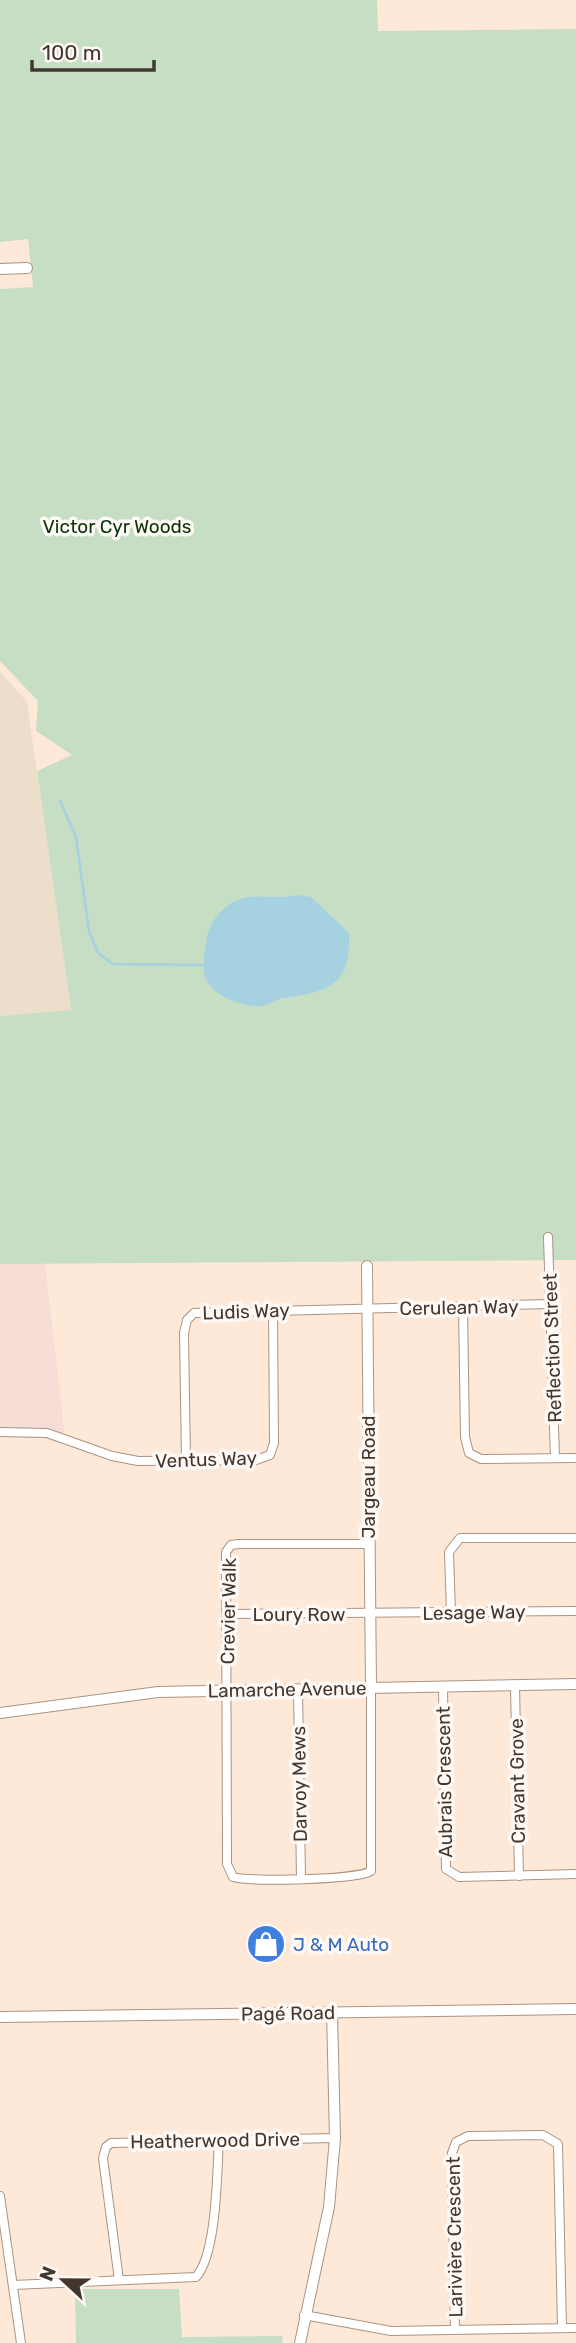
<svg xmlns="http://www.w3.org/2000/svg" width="576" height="2343" font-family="Rubik,sans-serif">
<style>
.commercial{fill:#ecdecb}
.industrial{fill:#f6ddd5}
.green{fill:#c6dec4}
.water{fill:#a6d1e1}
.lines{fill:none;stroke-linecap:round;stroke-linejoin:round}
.stream{stroke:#a6d1e1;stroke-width:2.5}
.minor-casing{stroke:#ac9381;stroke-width:10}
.tertiary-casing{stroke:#ac9381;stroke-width:12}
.minor{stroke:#fff;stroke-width:8}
.tertiary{stroke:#fff;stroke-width:10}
.labels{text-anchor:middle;stroke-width:7;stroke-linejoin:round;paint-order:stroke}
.park-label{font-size:19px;fill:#0c340b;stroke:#fff9f5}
.street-label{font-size:19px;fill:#41372f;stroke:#fff9f5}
.shop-label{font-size:19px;fill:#366cbe;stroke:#fff9f5;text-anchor:start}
</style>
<rect width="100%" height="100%" fill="#fee9d8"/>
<!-- commercial -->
<polygon class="commercial" points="0,671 27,702 71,1011 0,1016"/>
<!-- industrial -->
<polygon class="industrial" points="45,1263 63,1418 65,1444 43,1438 0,1437 0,1264"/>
<!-- green -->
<g class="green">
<polygon points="0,0 377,0 378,31 576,29 576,1260 0,1264 0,1016 71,1010 37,771 72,755 36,731 38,701 0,661 0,289 33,287 28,239 0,242"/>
<polygon points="75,2289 179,2289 182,2337 283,2336 282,2343 76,2343"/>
</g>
<!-- water -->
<path class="water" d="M 298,895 L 311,897 L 349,933 C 349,948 350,963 341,975 C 329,993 302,995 283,998 C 276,999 270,1005 263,1006 C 245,1008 210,996 205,976 C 202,964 205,950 207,938 C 210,921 223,905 240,899 C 260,893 279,900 298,895 Z"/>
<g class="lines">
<!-- stream -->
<polyline class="stream" points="60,801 76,837 89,931 98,953 113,964 204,965"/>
<defs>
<g id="minor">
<polyline points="548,1237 555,1458"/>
<polyline points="463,1307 465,1437 469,1453 481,1459 576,1458"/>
<polyline points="0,1432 47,1433 112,1456 138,1461 256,1460 270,1455 274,1443 273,1309"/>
<polyline points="186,1461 184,1333 187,1320 194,1313 550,1304"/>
<path d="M 369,1544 L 239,1544 L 231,1545 L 226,1552 L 227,1864 L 233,1877 C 251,1882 357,1880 371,1871 L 371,1688"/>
<polyline points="451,1613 449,1552 460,1538 576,1538"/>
<polyline points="226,1614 576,1611"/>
<polyline points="515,1686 519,1876"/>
<polyline points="443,1688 446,1869 459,1877 576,1874"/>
<polyline points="298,1689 301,1878"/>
<polyline points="0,2196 21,2343"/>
<polyline points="119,2280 103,2158 106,2147 111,2143 335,2138"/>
<path d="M 13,2285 L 196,2277 C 217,2254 217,2171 219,2140"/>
<polyline points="304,2315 391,2331 576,2328"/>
<polyline points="455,2329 452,2153 456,2142 468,2136 543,2135 558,2144 562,2328"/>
</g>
<g id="tertiary">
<polyline points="0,269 27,268"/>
<polyline points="367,1266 371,1688"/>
<polyline points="0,1713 158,1692 576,1684"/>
<polyline points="0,2017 576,2009"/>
<polyline points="300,2343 329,2207 335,2138 332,2012"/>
</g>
</defs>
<!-- minor casing -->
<use href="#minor" class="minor-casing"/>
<!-- tertiary casing -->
<use href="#tertiary" class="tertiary-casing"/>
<!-- minor -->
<use href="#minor" class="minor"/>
<!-- tertiary -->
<use href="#tertiary" class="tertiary"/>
</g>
<!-- icons -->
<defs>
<symbol id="shop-disc" viewBox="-11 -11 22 22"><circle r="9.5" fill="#3f7fe0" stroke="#fff9f5"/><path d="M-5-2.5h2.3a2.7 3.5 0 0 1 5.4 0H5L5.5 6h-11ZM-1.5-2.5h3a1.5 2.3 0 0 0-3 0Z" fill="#fff"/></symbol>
</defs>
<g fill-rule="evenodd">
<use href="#shop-disc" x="244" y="1922" width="44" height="44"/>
</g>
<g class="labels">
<!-- park labels -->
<g class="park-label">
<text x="117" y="533">Victor Cyr Woods</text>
</g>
<!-- street labels -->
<g class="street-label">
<text transform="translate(459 1307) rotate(-1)" y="7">Cerulean Way</text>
<text transform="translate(246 1311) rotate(-2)" y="7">Ludis Way</text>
<text transform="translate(552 1348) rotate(-92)" y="7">Reflection Street</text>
<text transform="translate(206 1459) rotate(-2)" y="7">Ventus Way</text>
<text transform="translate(368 1477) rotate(-90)" y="7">Jargeau Road</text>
<text transform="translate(228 1611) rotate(-89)" y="7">Crevier Walk</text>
<text transform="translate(474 1612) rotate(-1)" y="7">Lesage Way</text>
<text x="299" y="1621">Loury Row</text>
<text transform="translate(287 1689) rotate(-1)" y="7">Lamarche Avenue</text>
<text transform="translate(517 1781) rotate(-91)" y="7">Cravant Grove</text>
<text transform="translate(444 1782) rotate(-91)" y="7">Aubrais Crescent</text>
<text transform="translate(299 1784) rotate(-91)" y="7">Darvoy Mews</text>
<text transform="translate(288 2013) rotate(-1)" y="7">Pagé Road</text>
<text transform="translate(215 2140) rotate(-1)" y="7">Heatherwood Drive</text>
<text transform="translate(454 2237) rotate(-91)" y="7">Larivière Crescent</text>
</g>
<!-- shop labels -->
<g class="shop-label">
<text x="293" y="1951">J &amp; M Auto</text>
</g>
</g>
<!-- north arrow -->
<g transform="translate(63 2280) rotate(292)" stroke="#fff9f5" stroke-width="5" paint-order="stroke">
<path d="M0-5L12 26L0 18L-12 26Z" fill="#41372f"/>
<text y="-10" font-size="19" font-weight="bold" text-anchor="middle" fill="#41372f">N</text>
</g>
<!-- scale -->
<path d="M32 60v10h122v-10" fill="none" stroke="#41372f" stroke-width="3.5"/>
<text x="42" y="60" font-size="21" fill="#41372f" stroke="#fff9f5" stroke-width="5" paint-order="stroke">100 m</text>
</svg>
